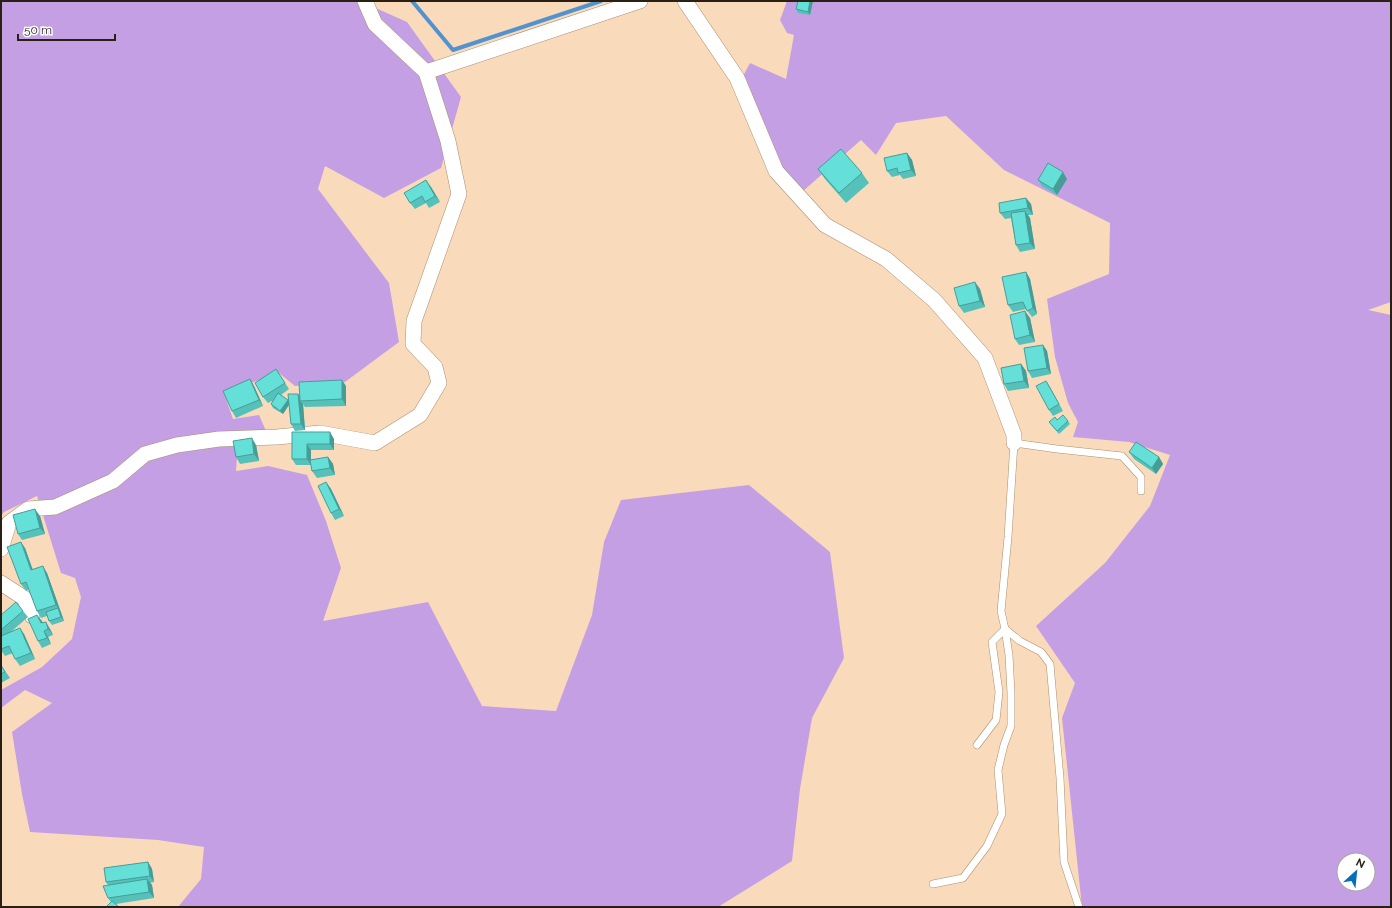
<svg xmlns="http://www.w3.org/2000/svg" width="1392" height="908" font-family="Raleway,sans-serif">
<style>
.green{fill:#c59fe4;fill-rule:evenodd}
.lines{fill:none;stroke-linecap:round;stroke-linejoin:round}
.stream{stroke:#5492cf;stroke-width:4}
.service-casing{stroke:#aa8f70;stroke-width:8}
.minor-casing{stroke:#aa8f70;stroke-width:16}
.service{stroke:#fff;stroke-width:7}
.minor{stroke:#fff;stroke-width:15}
.wall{fill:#56c1ba}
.shaded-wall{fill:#469d97}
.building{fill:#64e0d8;stroke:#469d97}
</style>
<rect width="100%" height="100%" fill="#f9dbbb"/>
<!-- green -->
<g class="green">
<polygon points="1,1 360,1 407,22 461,97 441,168 384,198 325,166 318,189 389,283 399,342 345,382 295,386 279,373 224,393 233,419 259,415 266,431 238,444 236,471 268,466 307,475 326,521 341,568 323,621 428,602 482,706 556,711 592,615 604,542 621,500 749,485 830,552 844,658 812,718 800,789 792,861 718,907 178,907 201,879 204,847 158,840 30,832 22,794 12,732 52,703 25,690 1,708 1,690 42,667 72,639 81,597 75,578 61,573 37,496 4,512 1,516"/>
<path d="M 787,1 L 1391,1 L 1391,302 L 1368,310 L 1391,315 L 1391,907 L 1082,907 L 1062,718 L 1075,683 L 1036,626 L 1105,563 L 1150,506 L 1170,455 L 1129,442 L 1073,437 L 1078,422 L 1068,403 L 1055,357 L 1047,299 L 1109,274 L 1110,223 L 1004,170 L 946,116 L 896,123 L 876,155 L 861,140 L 802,192 L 781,169 L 742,78 L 750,63 L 786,79 L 794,35 L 787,33 L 780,20 ZM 1344,860 L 1368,860 L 1368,884 L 1344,884 Z"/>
</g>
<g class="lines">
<!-- stream -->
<polyline class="stream" points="412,1 453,50 601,1"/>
<defs>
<g id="service">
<polyline points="977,745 996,720 999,692 992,642 1005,629"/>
<polyline points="933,884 963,878 987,846 1002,814 998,770 1004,745 1011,726 1011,693 1009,655 1005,629"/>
<polyline points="1079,907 1064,862 1060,778 1050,664 1041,652 1020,641 1005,629 1001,611 1008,537 1014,443 1057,449 1122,456 1141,477 1141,491"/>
</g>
<g id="minor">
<polyline points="365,1 375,24 426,72 640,1"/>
<polyline points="685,1 737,78 776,171 825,225 886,259 934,300 985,358 1014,435 1014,443"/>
<polyline points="1,549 9,523 28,509 55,507 113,481 145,454 177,445 219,439 277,437 320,433 375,443 420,415 439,383 435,367 413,344 414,321 459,194 448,141 426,72"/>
<polyline points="1,583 24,598 32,616"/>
</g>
</defs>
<!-- service casing -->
<use href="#service" class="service-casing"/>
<!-- minor casing -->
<use href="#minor" class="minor-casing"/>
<!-- service -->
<use href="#service" class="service"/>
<!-- minor -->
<use href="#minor" class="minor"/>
</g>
<!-- wall -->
<g class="wall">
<polygon points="798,1 813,1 810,15 798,13 796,9"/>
<polygon points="907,153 912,160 916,176 903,179 900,175 892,177 887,171"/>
<polygon points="818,169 862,173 869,183 846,203 825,179"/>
<polygon points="1067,179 1057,195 1042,186 1038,180"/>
<polygon points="431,187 440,202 429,208 426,203 415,209 410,203"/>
<polygon points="1026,198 1031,204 1033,215 1028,215 1030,218 1035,249 1020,252 1016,245 1011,218 1005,219 1000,213"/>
<polygon points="1026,272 1030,279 1037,314 1032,317 1026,309 1013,312 1008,305"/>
<polygon points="980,289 985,307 964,313 959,306"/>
<polygon points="1030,318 1035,342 1019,345 1015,339"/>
<polygon points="1043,345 1047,351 1051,374 1032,378 1028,371"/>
<polygon points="1021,364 1026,371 1029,388 1008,391 1004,384"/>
<polygon points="276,369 289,389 281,395 289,401 298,394 300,396 346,386 346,406 305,407 303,404 305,430 295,431 291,424 289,405 283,414 273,408 271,404 274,400 268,403 263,397"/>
<polygon points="250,379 254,386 263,406 236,418 232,411"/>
<polygon points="1046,381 1050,387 1063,411 1053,416 1049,410"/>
<polygon points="1057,420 1068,421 1070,424 1059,434 1049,422"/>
<polygon points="292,432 334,439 334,450 311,450 311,460 328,457 333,464 335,475 317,478 312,471 311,465 296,465 292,459"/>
<polygon points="256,445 259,461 240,464 236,457"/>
<polygon points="1129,452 1159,457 1163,464 1156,474 1134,459"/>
<polygon points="326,482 331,489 344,516 335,520 331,513"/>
<polygon points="40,516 45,534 22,540 18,534"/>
<polygon points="25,548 33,570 47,573 64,621 52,625 49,621 47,616 41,618 37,611 29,589 26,591 21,584"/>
<polygon points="23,611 28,617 12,631 24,634 35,659 20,666 15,659 13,653 5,656 1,650 1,615"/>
<polygon points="42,621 42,622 50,629 53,635 48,637 51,644 42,648 38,641"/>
<polygon points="1,665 10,678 1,683"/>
<polygon points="148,862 152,869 154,882 150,883 152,885 154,898 116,904 111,902 108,898 108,885 106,882"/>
</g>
<!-- shaded-wall -->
<g class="shaded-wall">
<polygon points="810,1 813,1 810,15 808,12"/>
<polygon points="907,153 912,160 916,176 911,170"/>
<polygon points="1063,172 1067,179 1057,195 1053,189"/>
<polygon points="426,180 431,187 440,202 435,196"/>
<polygon points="1026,198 1031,204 1033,215 1028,208"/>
<polygon points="1025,211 1030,218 1035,249 1030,243"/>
<polygon points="1026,272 1030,279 1037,314 1033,308"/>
<polygon points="975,282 980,289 985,307 980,301"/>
<polygon points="1025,311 1030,318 1035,342 1030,335"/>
<polygon points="1043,345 1047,351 1051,374 1047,368"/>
<polygon points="1021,364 1026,371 1029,388 1024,381"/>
<polygon points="250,379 254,386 263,406 259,400"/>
<polygon points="342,380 346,386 346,406 342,399"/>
<polygon points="298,394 303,400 300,401 303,404 305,430 301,424"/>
<polygon points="288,400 290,403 283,414 280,411"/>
<polygon points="330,432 334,439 334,450 330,444"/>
<polygon points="252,438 256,445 259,461 254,454"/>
<polygon points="307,444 311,450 311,465 307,459"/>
<polygon points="328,457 333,464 335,475 330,468"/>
<polygon points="1159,457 1163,464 1156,474 1152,468"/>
<polygon points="326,482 331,489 344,516 339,509"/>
<polygon points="35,509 40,516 45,534 40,528"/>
<polygon points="21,542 25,548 35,577 31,570"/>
<polygon points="43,566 47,573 64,621 61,617 58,608 56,605"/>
<polygon points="37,615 42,621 45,629 41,623"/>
<polygon points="46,622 50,629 53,635 48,629"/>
<polygon points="20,628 24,634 35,659 31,653"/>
<polygon points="44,631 48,637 51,644 47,638"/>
<polygon points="148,862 152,869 154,882 150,876"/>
<polygon points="147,879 152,885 154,898 149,892"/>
</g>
<!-- building -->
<g class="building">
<polygon points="798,1 810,1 808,12 796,9"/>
<polygon points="841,149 862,173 839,193 818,169"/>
<polygon points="907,153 911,170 898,173 897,168 887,171 884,158"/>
<polygon points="1048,163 1063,172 1053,189 1038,180"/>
<polygon points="426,180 435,196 425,202 422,196 410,203 404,193"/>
<polygon points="1026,198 1028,208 1000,213 999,203"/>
<polygon points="1025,211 1030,243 1016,245 1011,213"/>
<polygon points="1026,272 1033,308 1027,311 1023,302 1008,305 1002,277"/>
<polygon points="975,282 980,301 959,306 954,288"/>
<polygon points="1025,311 1030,335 1015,339 1010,315"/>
<polygon points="1043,345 1047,368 1028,371 1024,348"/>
<polygon points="1021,364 1024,381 1004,384 1001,368"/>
<polygon points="276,369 285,383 263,397 255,383"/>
<polygon points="250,379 259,400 232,411 223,391"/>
<polygon points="342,380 342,399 300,401 299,382"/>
<polygon points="1046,381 1059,404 1049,410 1036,386"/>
<polygon points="278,393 288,400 280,411 271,404"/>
<polygon points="288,394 298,394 301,424 291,424"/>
<polygon points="1063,415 1068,421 1057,431 1049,422 1055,417 1057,420"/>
<polygon points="292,432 330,432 330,444 307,444 307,459 292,459"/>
<polygon points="252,438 254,454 236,457 233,441"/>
<polygon points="1136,442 1159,457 1152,468 1129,452"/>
<polygon points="328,457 330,468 312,471 310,460"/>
<polygon points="326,482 339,509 331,513 318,486"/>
<polygon points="35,509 40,528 18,534 13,515"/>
<polygon points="21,542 31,570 43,566 56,605 37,611 26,582 21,584 7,547"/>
<polygon points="16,602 23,611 1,630 1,615"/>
<polygon points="58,608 61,617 49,621 46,612"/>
<polygon points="37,615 41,623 46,622 48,629 44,631 47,638 38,641 28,619"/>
<polygon points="20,628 31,653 15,659 9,646 1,649 1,636"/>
<polygon points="1,665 5,672 1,674"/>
<polygon points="148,862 150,876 106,882 104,868"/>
<polygon points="147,879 149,892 108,898 103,886"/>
<polygon points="112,901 119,907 106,907"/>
</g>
<!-- border -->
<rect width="1392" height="908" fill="none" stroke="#2a1f13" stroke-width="4"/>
<!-- north arrow -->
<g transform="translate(1356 872) rotate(27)"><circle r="19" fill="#ffffff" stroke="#aaa5a1"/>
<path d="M0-3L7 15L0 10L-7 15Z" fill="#076eb9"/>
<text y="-6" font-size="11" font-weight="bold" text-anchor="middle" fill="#2a1f13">N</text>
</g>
<!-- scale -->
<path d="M18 34v6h97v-6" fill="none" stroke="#2a1f13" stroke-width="2"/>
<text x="24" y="34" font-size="12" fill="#2a1f13" stroke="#ffffff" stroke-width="3" paint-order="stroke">50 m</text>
</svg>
